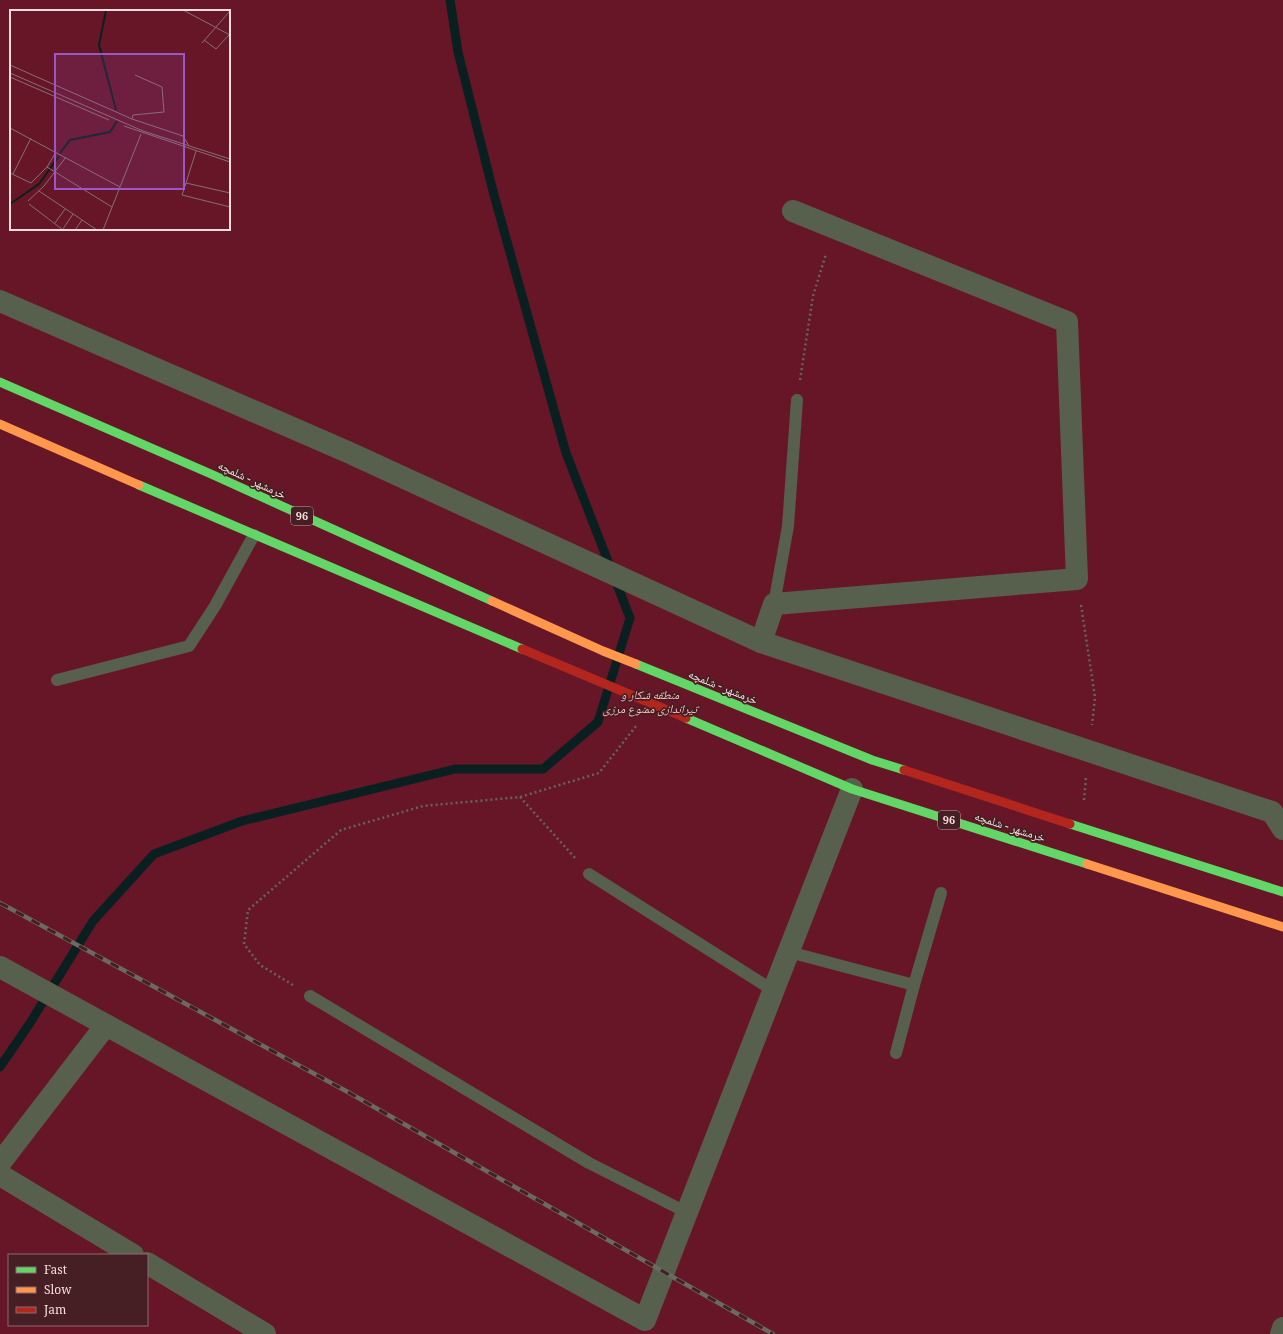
<svg xmlns="http://www.w3.org/2000/svg" width="1283" height="1334" font-family="Georgia,'Noto Naskh Arabic',serif">
<style>
.green{fill:#671627;fill-rule:evenodd}
.lines{fill:none;stroke-linecap:round;stroke-linejoin:round}
.stream{stroke:#0a2020;stroke-width:9}
.path{stroke:#65655a;stroke-width:2.5;stroke-dasharray:2 3;stroke-linecap:butt}
.lane{stroke:#57604d;stroke-width:12}
.street{stroke:#57604d;stroke-width:22}
.fast{stroke:#63d668;stroke-width:9}
.slow{stroke:#ff974d;stroke-width:9}
.jam{stroke:#b3261e;stroke-width:9}
.rail-casing{stroke:#6a6a60;stroke-width:4.5}
.rail{stroke:#451f23;stroke-width:3;stroke-dasharray:9;stroke-linecap:butt}
.labels{text-anchor:middle;stroke-width:3.5;stroke-linejoin:round;paint-order:stroke}
.shield{fill:#451f23;stroke:#c2a3a6;stroke-width:1}
.shield-label{font-size:11px;font-weight:bold;fill:#f7dcde}
.street-label{font-size:12px;fill:#f7dcde;stroke:#451f23}
.park-label{font-size:12px;font-style:italic;fill:#fbb9be;stroke:#451f23}
.inset-river{fill:none;stroke:#0a2020;stroke-width:2}
.inset-road{fill:none;stroke:#876f72;stroke-width:1}
.view{fill:#9a58c7;fill-opacity:0.15;stroke:#9a58c7;stroke-width:2}
.inset-edge{fill:none;stroke:#f7dcde;stroke-width:2}
</style>
<rect width="100%" height="100%" fill="#3d272a"/>
<!-- green -->
<path class="green" d="M 0,0 L 1283,0 L 1283,1334 L 0,1334 ZM 11,11 L 229,11 L 229,229 L 11,229 ZM 9,1255 L 147,1255 L 147,1325 L 9,1325 Z"/>
<g class="lines">
<!-- stream -->
<polyline class="stream" points="0,1067 30,1023 93,921 154,854 242,821 455,769 543,769 598,722 630,618 566,453 494,195 458,52 450,0"/>
<!-- path -->
<g class="path">
<polyline points="800,380 813,296 826,254"/>
<polyline points="1081,605 1095,697 1092,725"/>
<polyline points="520,797 576,859"/>
<polyline points="1084,800 1086,777"/>
<polyline points="293,985 260,965 244,944 248,910 341,830 423,806 520,797 599,773 636,726"/>
</g>
<!-- lane -->
<g class="lane">
<polyline points="774,604 788,526 797,400"/>
<polyline points="57,680 189,646 215,606 254,535"/>
<polyline points="589,874 774,991"/>
<polyline points="789,952 914,985 896,1053"/>
<polyline points="914,985 941,893"/>
<polyline points="310,996 589,1163 688,1213"/>
</g>
<!-- street -->
<g class="street">
<polyline points="0,301 350,453 761,642 1272,812 1283,829"/>
<polyline points="761,642 774,604 1077,579 1067,322 793,211"/>
<polyline points="0,967 645,1320 852,789"/>
<polyline points="0,1163 106,1025"/>
<polyline points="0,1175 133,1255"/>
<polyline points="147,1263 265,1334"/>
<polyline points="1281,1334 1283,1328"/>
</g>
<!-- fast -->
<g class="fast">
<polyline points="0,382 211,474 492,601"/>
<polyline points="139,485 522,649"/>
<polyline points="636,664 872,760 904,770"/>
<polyline points="686,718 852,789 1087,864"/>
<polyline points="1070,824 1283,892"/>
</g>
<!-- slow -->
<g class="slow">
<polyline points="0,424 139,485"/>
<polyline points="492,601 603,651 636,664"/>
<polyline points="1087,864 1283,927"/>
</g>
<!-- jam -->
<g class="jam">
<polyline points="522,649 686,718"/>
<polyline points="904,770 1070,824"/>
</g>
<defs>
<polyline id="rail" points="0,903 346,1091 773,1334"/>
</defs>
<!-- rail casing -->
<use href="#rail" class="rail-casing"/>
<!-- rail -->
<use href="#rail" class="rail"/>
</g>
<g class="labels">
<!-- shield labels -->
<g class="shield">
<rect x="291" y="507" width="22" height="18" rx="3"/>
<rect x="938" y="811" width="22" height="18" rx="3"/>
</g>
<g class="shield-label">
<text x="302" y="520">96</text>
<text x="949" y="824">96</text>
</g>
<!-- street labels -->
<g class="street-label">
<text transform="translate(252 480) rotate(25)" y="4">خرمشهر - شلمچه</text>
<text transform="translate(723 687) rotate(22)" y="4">خرمشهر - شلمچه</text>
<text transform="translate(1010 827) rotate(18)" y="4">خرمشهر - شلمچه</text>
</g>
<!-- park labels -->
<g class="park-label">
<text x="650" y="699">منطقه شکار و<tspan x="650" dy="14">تیراندازی ممنوع مرزی</tspan></text>
</g>
</g>
<!-- overview -->
<g transform="translate(10 10)">
<rect width="220" height="220" fill="#3d272a"/>
<path d="M 0,0 L 220,0 L 220,220 L 0,220 Z" fill="#671627"/>
<path class="inset-river" d="M 96,0 L 89,35 L 106,100M 50,143 L 60,130 L 100,122 L 107,111M 0,194 L 29,174 L 49,146"/>
<path class="inset-road" d="M 173,0 L 220,25M 194,30 L 206,39 L 219,25M 192,33 L 220,1M 0,55 L 122,109 L 173,126 L 179,136M 0,63 L 133,121 L 220,149M 0,67 L 99,110M 122,109 L 123,105 L 154,102 L 152,77 L 125,65M 114,116 L 220,152M 0,118 L 110,177 L 131,124M 186,141 L 176,173 L 220,183M 46,142 L 37,157 L 102,197M 0,163 L 21,173 L 37,157M 3,164 L 21,128M 176,173 L 172,185 L 220,197M 29,181 L 87,220M 18,191 L 34,176 L 56,147M 19,194 L 53,220M 45,213 L 55,199M 53,219 L 63,204M 65,220 L 72,210M 93,220 L 110,177"/>
<path class="view" d="M 45,44 L 174,44 L 174,179 L 45,179 Z"/>
<rect width="220" height="220" class="inset-edge"/>
</g>
<!-- legend -->
<rect x="8" y="1254" width="140" height="72" fill="#451f23" stroke="#8c6b6e"/>
<rect x="16" y="1267" width="20" height="6" fill="#63d668" stroke="#8c6b6e"/>
<text x="44" y="1274" font-size="12" fill="#f7dcde">Fast</text>
<rect x="16" y="1287" width="20" height="6" fill="#ff974d" stroke="#8c6b6e"/>
<text x="44" y="1294" font-size="12" fill="#f7dcde">Slow</text>
<rect x="16" y="1307" width="20" height="6" fill="#b3261e" stroke="#8c6b6e"/>
<text x="44" y="1314" font-size="12" fill="#f7dcde">Jam</text>
</svg>
